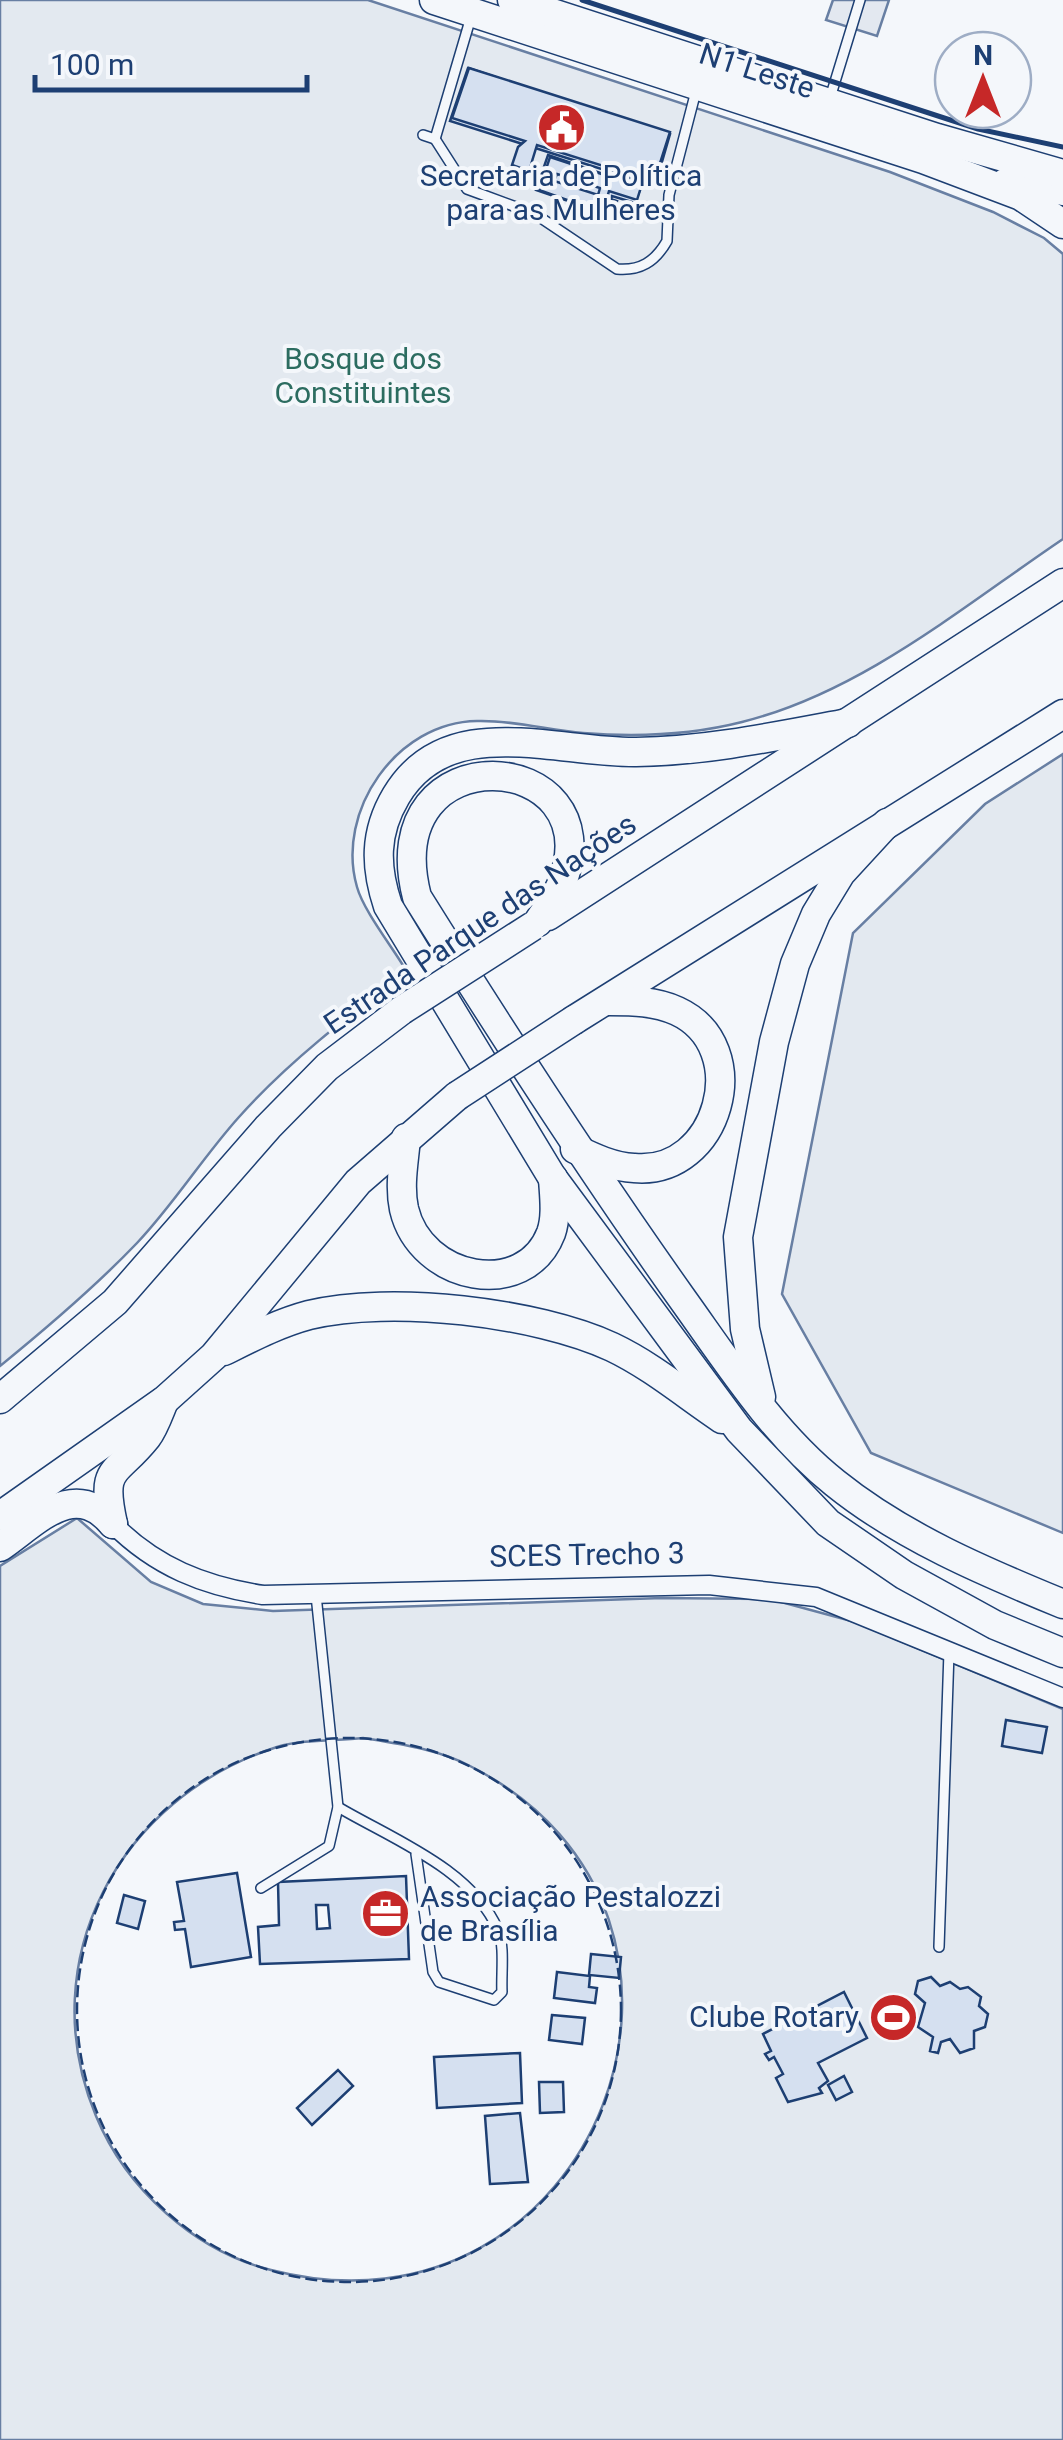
<svg xmlns="http://www.w3.org/2000/svg" width="1063" height="2440" font-family="Roboto,sans-serif">
<style>
.green{fill:#e3e9f0;stroke:#687fa3;stroke-width:2.5;fill-rule:evenodd}
.parking{fill:#e3e8f0;stroke:#687fa3;stroke-width:2.5}
.building{fill:#d5e0f0;stroke:#1d3f73;stroke-width:2.5;fill-rule:evenodd}
.lines{fill:none;stroke-linecap:round;stroke-linejoin:round}
.service-casing{stroke:#1d3f73;stroke-width:12}
.minor-casing{stroke:#1d3f73;stroke-width:21}
.secondary-casing{stroke:#1d3f73;stroke-width:26}
.trunk-casing{stroke:#1d3f73;stroke-width:31}
.service{stroke:#f4f7fb;stroke-width:9}
.minor{stroke:#f4f7fb;stroke-width:18}
.secondary{stroke:#f4f7fb;stroke-width:22}
.trunk{stroke:#f4f7fb;stroke-width:28}
.trunk-bridge-casing{stroke:#1d3f73;stroke-width:31;stroke-linecap:butt}
.trunk-bridge{stroke:#f4f7fb;stroke-width:28}
.fence{stroke:#1d3f73;stroke-width:2.5;stroke-dasharray:12 5;stroke-linecap:butt}
.wall{stroke:#1d3f73;stroke-width:5}
.labels{text-anchor:middle;stroke-width:8;stroke-linejoin:round;paint-order:stroke}
.street-label{font-size:30px;fill:#1d3f73;stroke:#f4f7fb}
.poi-label{font-size:30px;fill:#1d3f73;stroke:#f4f7fb}
.park-label{font-size:30px;fill:#2c6c60;stroke:#f4f7fb}
</style>
<rect width="100%" height="100%" fill="#f4f7fb"/>
<!-- green -->
<g class="green">
<path d="M 0,0 L 368,0 L 890,172 L 993,212 L 1044,238 L 1063,254 L 1063,539 C 962,607 862,692 742,722 C 691,735 634,737 583,733 C 548,730 513,720 477,721 C 397,722 335,811 357,887 C 364,912 394,949 407,972 C 348,1016 288,1062 239,1117 C 203,1157 174,1204 137,1243 C 94,1288 48,1327 0,1366 Z"/>
<polygon points="1063,754 1063,1533 871,1453 782,1294 853,933 985,804"/>
<path d="M 77,1518 L 151,1582 L 203,1604 L 273,1611 L 662,1598 L 770,1599 L 855,1622 L 1063,1709 L 1063,2440 L 0,2440 L 0,1566 ZM 363,1738 C 400,1744 437,1749 470,1766 C 764,1915 596,2354 271,2270 C 195,2251 126,2189 96,2116 C 31,1960 120,1797 277,1747 C 303,1739 336,1741 363,1738 Z"/>
</g>
<!-- parking -->
<polygon class="parking" points="833,0 889,0 877,36 826,20"/>
<!-- building -->
<g class="building">
<polygon points="468,68 670,134 655,186 450,121"/>
<polygon points="469,68 670,132 654,182 537,145 529,171 512,165 518,147 525,141 452,118"/>
<polygon points="548,155 641,187 635,203 612,196 606,214 536,190"/>
<path d="M 550,157 L 641,187 L 637,200 L 609,191 L 607,198 L 617,201 L 612,216 L 539,190 ZM 557,174 L 600,188 L 598,195 L 554,181 Z"/>
<polygon points="1006,1720 1047,1727 1042,1753 1002,1746"/>
<polygon points="237,1873 251,1957 191,1967 185,1929 175,1930 174,1922 184,1921 177,1882"/>
<path d="M 406,1876 L 409,1959 L 260,1964 L 258,1927 L 279,1925 L 278,1882 ZM 316,1905 L 328,1905 L 330,1928 L 317,1929 Z"/>
<polygon points="124,1895 145,1901 138,1929 117,1923"/>
<polygon points="591,1954 621,1957 619,1978 589,1975"/>
<polygon points="557,1972 590,1976 589,1987 597,1988 595,2003 554,1998"/>
<polygon points="931,1977 940,1986 950,1982 960,1989 968,1987 981,1997 979,2006 988,2014 985,2027 974,2031 974,2048 960,2053 950,2039 941,2042 938,2053 930,2051 933,2037 918,2027 925,2003 915,1994 918,1981"/>
<polygon points="844,1992 867,2038 818,2063 828,2081 819,2088 822,2093 788,2102 776,2078 783,2074 774,2057 769,2060 765,2054 771,2051 763,2034"/>
<polygon points="552,2015 585,2018 582,2044 549,2040"/>
<polygon points="520,2053 522,2103 437,2108 434,2057"/>
<polygon points="338,2070 353,2086 312,2125 297,2108"/>
<polygon points="844,2076 852,2092 836,2100 828,2085"/>
<polygon points="539,2082 563,2082 564,2112 540,2113"/>
<polygon points="520,2113 528,2182 490,2184 485,2116"/>
</g>
<g class="lines">
<defs>
<g id="service">
<polyline points="830,98 860,0"/>
<polyline points="423,135 435,139 471,17"/>
<path d="M 435,139 L 467,189 L 535,214 L 617,269 C 640,271 655,262 667,241 L 669,195 L 696,91"/>
<path d="M 338,1807 C 392,1839 472,1869 498,1930 C 505,1946 501,1974 502,1992 L 494,2000 L 439,1982 L 433,1972 L 416,1854"/>
<polyline points="261,1888 329,1846 338,1807 316,1595"/>
<polyline points="939,1947 949,1652"/>
</g>
<path id="minor" d="M 113,1524 C 156,1567 204,1586 263,1595 L 709,1585 L 816,1597 L 1063,1698"/>
<polyline id="secondary" points="1004,180 1063,194"/>
<g id="trunk">
<polyline points="434,0 923,159 1021,196 1063,224"/>
<polyline points="512,0 937,138 1063,174"/>
<path d="M 848,723 C 778,736 707,751 636,752 C 554,753 447,710 396,796 C 374,833 375,867 388,906 L 552,1177 L 739,1430 L 828,1523 L 904,1575 L 995,1625 L 1063,1653"/>
<polyline points="548,916 1063,583"/>
<path d="M 538,922 C 546,910 556,897 562,883 C 614,746 374,730 417,897 C 502,1033 588,1166 681,1297 C 727,1361 773,1434 835,1483 C 902,1537 985,1572 1063,1604"/>
<polyline points="574,1020 1063,714"/>
<path d="M 406,1138 C 404,1162 399,1185 404,1209 C 421,1281 525,1301 551,1233 C 557,1216 554,1196 553,1178"/>
<path d="M 575,1149 C 594,1158 613,1167 634,1168 C 719,1176 755,1047 677,1011 C 655,1001 633,1001 609,1001"/>
<path d="M 224,1351 C 252,1337 279,1323 309,1315 C 391,1295 536,1312 612,1347 C 652,1366 686,1395 722,1419"/>
<polyline points="761,1397 745,1329 738,1237 774,1042 795,964 816,914 841,873 887,823"/>
<polyline points="0,1399 115,1302 268,1127 327,1067 402,1010"/>
<polyline points="0,1516 165,1400 214,1356 358,1182 457,1096"/>
<path d="M 113,1524 C 100,1465 115,1477 147,1437 C 154,1428 159,1413 164,1401"/>
<path d="M 0,1547 C 38,1521 74,1478 113,1524"/>
</g>
</defs>
<!-- service casing -->
<use href="#service" class="service-casing"/>
<!-- minor casing -->
<use href="#minor" class="minor-casing"/>
<!-- secondary casing -->
<use href="#secondary" class="secondary-casing"/>
<!-- trunk casing -->
<use href="#trunk" class="trunk-casing"/>
<!-- service -->
<use href="#service" class="service"/>
<!-- minor -->
<use href="#minor" class="minor"/>
<!-- secondary -->
<use href="#secondary" class="secondary"/>
<!-- trunk -->
<use href="#trunk" class="trunk"/>
<defs>
<g id="trunk-bridge">
<polyline points="402,1010 533,926"/>
<polyline points="457,1096 574,1020"/>
</g>
</defs>
<!-- trunk-bridge casing -->
<use href="#trunk-bridge" class="trunk-bridge-casing"/>
<!-- trunk-bridge -->
<use href="#trunk-bridge" class="trunk-bridge"/>
<!-- fence -->
<circle class="fence" cx="349" cy="2010" r="272"/>
<!-- wall -->
<polyline class="wall" points="582,0 978,129 1063,147"/>
</g>
<!-- icons -->
<defs>
<symbol id="civic-disc" viewBox="-11 -11 22 22"><circle r="9.5" fill="#c62828" stroke="#f4f7fb"/><path d="M-.6-6.5H3V-4.5H.6V-3L4-1V1h2V6H-6V1h2V-1L-.6-3ZM-1.2 2.5V6h2.4V2.5Z" fill="#fff"/></symbol>
<symbol id="office-disc" viewBox="-11 -11 22 22"><circle r="9.5" fill="#c62828" stroke="#f4f7fb"/><path d="M-6-3h4V-5.5h4V-3h4V5H-6ZM-1-4.5V-3h2v-1.5ZM-6 0V1H6V0Z" fill="#fff"/></symbol>
<symbol id="stadium-disc" viewBox="-11 -11 22 22"><circle r="9.5" fill="#c62828" stroke="#f4f7fb"/><path d="M0-5a6.5 5 0 1 0 0 10a6.5 5 0 1 0 0-10ZM-3.5-1.8h7v3.6h-7Z" fill="#fff"/></symbol>
</defs>
<g fill-rule="evenodd">
<use href="#civic-disc" x="534" y="100" width="55" height="55"/>
<use href="#office-disc" x="358" y="1886" width="55" height="55"/>
<use href="#stadium-disc" x="866" y="1990" width="55" height="55"/>
</g>
<g class="labels">
<!-- street labels -->
<g class="street-label">
<text transform="translate(757 71) rotate(18)" y="10">N1 Leste</text>
<text transform="translate(480 924) rotate(-34)" y="10">Estrada Parque das Nações</text>
<text transform="translate(587 1555) rotate(-1)" y="10">SCES Trecho 3</text>
</g>
<!-- poi labels -->
<g class="poi-label">
<text x="561" y="186">Secretaria de Política<tspan x="561" dy="34">para as Mulheres</tspan></text>
<text x="420" y="1907" text-anchor="start">Associação Pestalozzi<tspan x="420" dy="34">de Brasília</tspan></text>
<text x="859" y="2027" text-anchor="end">Clube Rotary</text>
</g>
<!-- park labels -->
<g class="park-label">
<text x="363" y="369">Bosque dos<tspan x="363" dy="34">Constituintes</tspan></text>
</g>
</g>
<!-- north arrow -->
<g transform="translate(983 80)"><circle r="48" fill="#f4f7fb" stroke="#9eadc5" stroke-width="2.5"/>
<path d="M0-8L18 38L0 25L-18 38Z" fill="#c62828"/>
<text y="-15" font-size="28" font-weight="bold" text-anchor="middle" fill="#1d3f73">N</text>
</g>
<!-- scale -->
<path d="M35 75v15h272v-15" fill="none" stroke="#1d3f73" stroke-width="5"/>
<text x="50" y="75" font-size="30" fill="#1d3f73" stroke="#f4f7fb" stroke-width="8" paint-order="stroke">100 m</text>
</svg>
